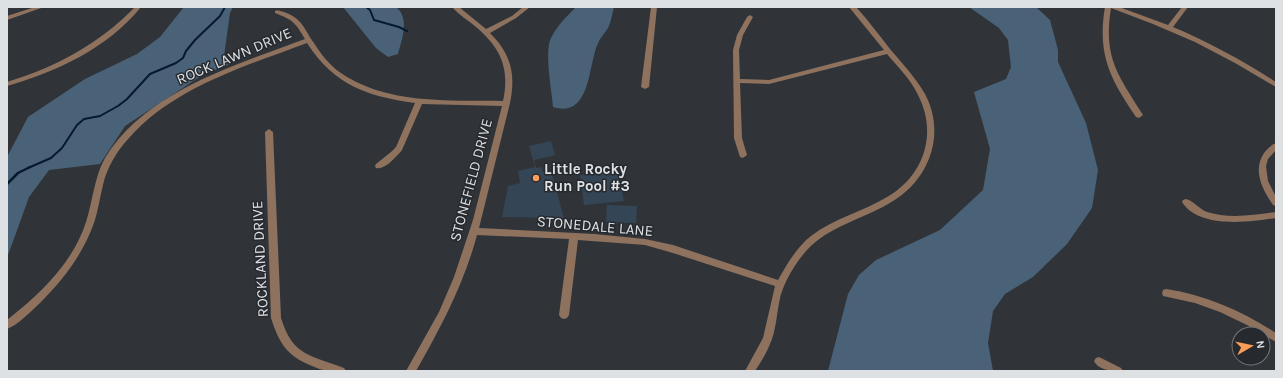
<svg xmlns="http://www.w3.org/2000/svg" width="1283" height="378" font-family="Karla,sans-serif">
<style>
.green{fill:#344555}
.forest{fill:#4a6278}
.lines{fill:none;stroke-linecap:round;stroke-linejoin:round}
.stream-far1{stroke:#051a2d;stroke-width:2}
.stream{stroke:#051a2d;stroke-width:2.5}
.minor{fill:#8f725e;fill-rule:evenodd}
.poi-dot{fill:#fd9c55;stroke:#262a2f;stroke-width:1.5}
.labels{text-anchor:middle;stroke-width:3;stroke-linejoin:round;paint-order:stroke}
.street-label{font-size:15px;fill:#dee1e4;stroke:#262a2f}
.poi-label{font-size:15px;font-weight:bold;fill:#dee1e4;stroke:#262a2f;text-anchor:start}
</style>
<rect width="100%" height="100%" fill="#303439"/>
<!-- green -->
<g class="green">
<polygon points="551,141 555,155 534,160 536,168 541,167 543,172 551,171 564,218 502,217 508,186 520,183 518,171 535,167 529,146"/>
<polygon points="618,171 624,201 584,205 580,175"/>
<polygon points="607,205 637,206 636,223 606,222"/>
</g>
<!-- forest -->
<g class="forest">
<polygon points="184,7 233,7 230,13 224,56 228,65 204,74 125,126 100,164 49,170 29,197 7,258 7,157 28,117 85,79 137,54 160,37"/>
<path d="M 343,7 L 396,7 C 410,18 402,39 398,54 L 388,57 L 376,48 Z"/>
<path d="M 576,7 L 614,7 C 612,14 611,22 608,28 C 605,33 600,38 598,43 C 588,65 591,119 553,107 C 552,91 544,52 551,38 C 557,26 566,17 576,7 Z"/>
<polygon points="969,7 1036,7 1050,20 1058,50 1058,62 1086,123 1098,170 1092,208 1067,244 1033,277 1005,294 993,311 988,343 993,371 828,371 848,294 859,275 876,260 940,230 983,190 990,149 974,92 1006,79 1011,67 1008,40 999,28"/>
</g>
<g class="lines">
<!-- stream-far1 -->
<g class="stream-far1">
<polyline points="366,7 370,10 374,20 399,27 407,31"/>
<polyline points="28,168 51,158 62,148 77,125 84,119 100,116 118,106 127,99 150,74 176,63 183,58 186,51 195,40 220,16 225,7"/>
</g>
<!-- stream -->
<polyline class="stream" points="7,184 18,173 30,167"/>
<!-- minor -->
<g class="minor">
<polygon points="35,7 44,7 7,20 7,16"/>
<path d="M 135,7 L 141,7 C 108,48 56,72 7,86 L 7,82 C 56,67 99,44 135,7 Z"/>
<path d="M 452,7 L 459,7 L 486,29 L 512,16 L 523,7 L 530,7 L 516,18 L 490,33 C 511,54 516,74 510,103 L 479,228 L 594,234 L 645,239 L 673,245 L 778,280 C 787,264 797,247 811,236 C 834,218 862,212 887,197 C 924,176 938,133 918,95 C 911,80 898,67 887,54 L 769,84 L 740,83 L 742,138 L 747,155 L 743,158 L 740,157 L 734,138 L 733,50 L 737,35 L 747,17 L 750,15 L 753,17 L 743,35 L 739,50 L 740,79 L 769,80 L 884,50 L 849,7 L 856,7 C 868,20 879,35 890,49 C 902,63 916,78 925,94 C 946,133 930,179 893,201 C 865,219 830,225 807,250 C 796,262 786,279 781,294 C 777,309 777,324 772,339 C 768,350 762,361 755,371 L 745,371 L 763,338 L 775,286 L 673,253 L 645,245 L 578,240 L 569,315 L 567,318 L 564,319 L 561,318 L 559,315 L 569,239 L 477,235 C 464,284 441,327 416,371 L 406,371 L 439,312 L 454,277 L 473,220 L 502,106 L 422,104 L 402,150 C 396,157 385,170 376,168 L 375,166 L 376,164 L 391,152 L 396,147 L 415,103 C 367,96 335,86 307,43 C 246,66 174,87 129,138 C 117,151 107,167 103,185 C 100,197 98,211 94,223 C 83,254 63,280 40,303 C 31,311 18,325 7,329 L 7,320 C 40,294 73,263 86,222 C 93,200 94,178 105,158 C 146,91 236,65 305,39 C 295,22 293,20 275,13 L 275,11 C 278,10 280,11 284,12 C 302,18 304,29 314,43 C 320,53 329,64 338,71 C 385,105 448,100 503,101 C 510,69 501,48 476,27 C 468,20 459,15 452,7 Z"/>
<polygon points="651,7 657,7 649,87 645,89 641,87"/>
<path d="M 1105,7 L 1119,7 L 1168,25 L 1182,7 L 1188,7 L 1173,27 C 1209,42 1243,61 1276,82 L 1276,87 L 1235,63 L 1195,42 L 1153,24 L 1111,8 C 1103,58 1118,75 1143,115 L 1139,118 L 1136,117 C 1110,79 1097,54 1105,7 Z"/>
<path d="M 269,129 L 273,132 L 281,318 C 293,357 311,355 344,368 L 346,371 C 340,371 333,372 327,371 C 322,370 317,368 312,366 C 287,356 279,343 271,318 L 265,132 Z"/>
<path d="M 1276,143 L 1276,150 L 1268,159 L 1266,166 L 1268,181 L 1276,197 L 1276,206 L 1273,205 C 1263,190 1252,171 1264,153 C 1267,149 1271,145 1276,143 Z"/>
<path d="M 1186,199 C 1194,201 1199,209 1207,212 C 1229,219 1254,215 1276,212 L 1276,218 C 1250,222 1199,229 1182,202 L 1183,200 Z"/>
<path d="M 1166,289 C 1206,295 1242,311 1276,333 L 1276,342 L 1247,325 L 1220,312 L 1195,303 L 1163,296 L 1162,293 L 1163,290 Z"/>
<path d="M 1099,357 L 1121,368 L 1123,371 C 1113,371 1099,371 1094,361 L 1096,358 Z"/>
</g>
</g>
<!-- markers -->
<circle class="poi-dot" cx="536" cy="178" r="4"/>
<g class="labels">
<!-- street labels -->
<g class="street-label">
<text transform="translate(234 56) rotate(-23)" y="5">ROCK LAWN DRIVE</text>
<text transform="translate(471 180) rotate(-75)" y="5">STONEFIELD DRIVE</text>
<text transform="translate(595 226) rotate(5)" y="5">STONEDALE LANE</text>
<text transform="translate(260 259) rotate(-93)" y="5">ROCKLAND DRIVE</text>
</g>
<!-- poi labels -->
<g class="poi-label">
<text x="544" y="174">Little Rocky<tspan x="544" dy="17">Run Pool #3</tspan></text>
</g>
</g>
<!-- border -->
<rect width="1283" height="378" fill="none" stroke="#dee1e4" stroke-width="16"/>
<!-- north arrow -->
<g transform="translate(1251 346) rotate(81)"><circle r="19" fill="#262a2f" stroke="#707377"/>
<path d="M0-3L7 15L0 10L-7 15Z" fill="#fd9c55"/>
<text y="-6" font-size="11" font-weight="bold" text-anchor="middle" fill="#dee1e4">N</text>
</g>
</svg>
